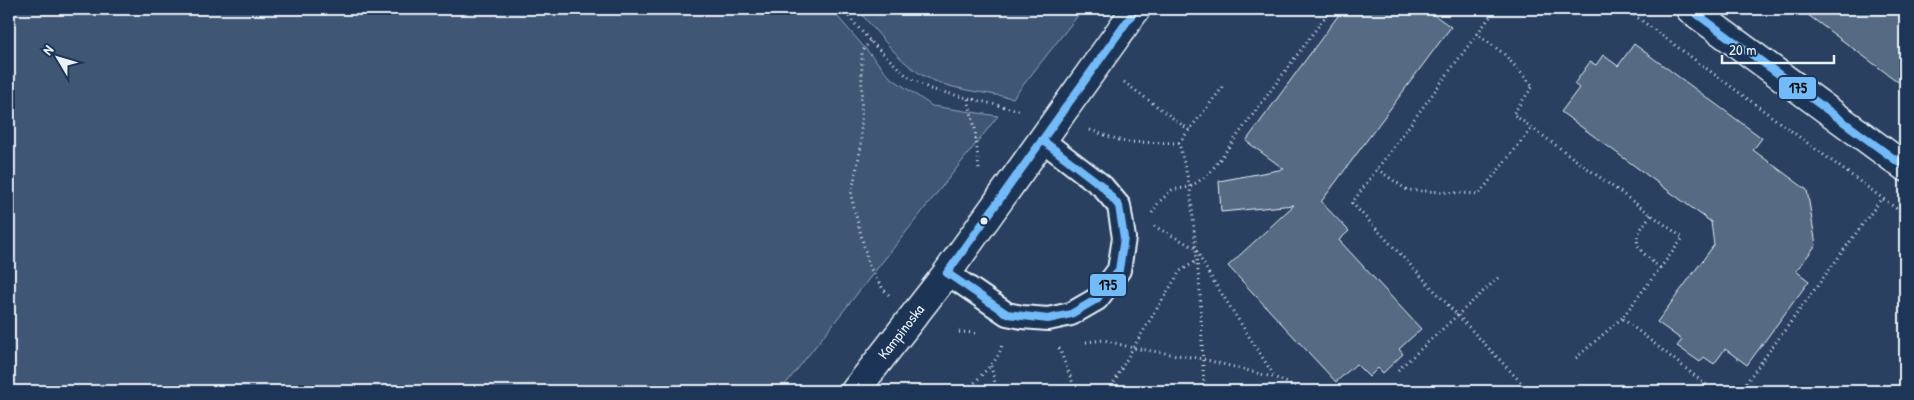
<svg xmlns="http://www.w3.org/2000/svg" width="1914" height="400" font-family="'Patrick Hand',sans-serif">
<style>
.green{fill:#415774;stroke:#94a4b6}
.building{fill:#556a83;stroke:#e8f1f8}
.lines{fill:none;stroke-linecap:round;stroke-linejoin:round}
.service-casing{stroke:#e8f1f8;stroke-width:26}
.tertiary-casing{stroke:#e8f1f8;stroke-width:31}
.path{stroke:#e8f1f8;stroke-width:3;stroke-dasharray:1 4;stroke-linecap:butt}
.service{stroke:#1d3557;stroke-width:22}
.tertiary{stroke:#1d3557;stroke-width:28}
.bus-1-casing{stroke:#1d3557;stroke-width:11}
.bus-1{stroke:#73baf8;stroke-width:8}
.bus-dot{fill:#e8f1f8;stroke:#1d3557;stroke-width:2}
.labels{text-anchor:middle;stroke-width:4.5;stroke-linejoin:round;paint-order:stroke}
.street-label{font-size:15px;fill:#e8f1f8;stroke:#1d3557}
.line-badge{stroke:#1d3557;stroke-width:2}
.pale-badge-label{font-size:14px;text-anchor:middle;font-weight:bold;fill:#111}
</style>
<rect width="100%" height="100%" fill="#294061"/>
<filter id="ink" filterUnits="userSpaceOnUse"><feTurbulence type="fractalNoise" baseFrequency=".02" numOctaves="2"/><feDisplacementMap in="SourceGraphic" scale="10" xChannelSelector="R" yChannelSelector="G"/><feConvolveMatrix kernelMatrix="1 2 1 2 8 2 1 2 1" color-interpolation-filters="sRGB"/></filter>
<g filter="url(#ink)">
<!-- green -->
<g class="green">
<polygon points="9,9 831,9 890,77 932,106 998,116 780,391 9,391"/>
<path d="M 857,9 L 1083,9 L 1013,98 C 983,92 948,90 922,75 C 896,59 877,31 857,9 Z"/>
</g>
<!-- building -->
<g class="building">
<polygon points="1343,9 1426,9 1451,27 1321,202 1349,231 1339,240 1421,329 1399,349 1403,354 1383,373 1378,368 1369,377 1356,364 1336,382 1228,266 1294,205 1221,212 1219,181 1284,169 1246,141"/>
<polygon points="1800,9 1905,9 1905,87"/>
<polygon points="1634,44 1762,138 1753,150 1807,190 1816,245 1796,271 1809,281 1747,365 1725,349 1714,364 1704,357 1700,362 1677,346 1682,340 1657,322 1714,245 1711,222 1561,112 1579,88 1574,84 1590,62 1596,65 1603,55 1618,66"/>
</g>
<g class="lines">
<defs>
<polyline id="service" points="947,273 1007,314 1022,317 1048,319 1071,314 1097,299 1119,270 1124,238 1119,206 1102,186 1042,140"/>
<g id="tertiary">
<polyline points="1690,9 1905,167"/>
<path id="s1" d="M 855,391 L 947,273 L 1136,9"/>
</g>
</defs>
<!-- service casing -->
<use href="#service" class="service-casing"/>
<!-- tertiary casing -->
<use href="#tertiary" class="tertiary-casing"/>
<!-- path -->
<g class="path">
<polyline points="842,9 870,41 907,76 930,89 1022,111"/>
<polyline points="1496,9 1477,34 1503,53 1533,86 1513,114 1683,238 1622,318 1714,391"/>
<polyline points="1626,9 1905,215"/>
<polyline points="1477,34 1352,203 1529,391"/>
<polyline points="870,41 862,52 861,147 851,196 869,266 883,289 889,295"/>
<polyline points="1124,82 1189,130"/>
<polyline points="968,99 975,129 979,169"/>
<polyline points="1090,130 1125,142 1179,143"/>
<polyline points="1377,169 1407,190 1479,194 1532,128"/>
<polyline points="1152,213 1159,202 1172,190 1190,187 1209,174 1331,9"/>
<path d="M 1651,215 C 1629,242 1635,247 1660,268"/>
<polyline points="1154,226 1195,248 1209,274 1275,377"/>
<polyline points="959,332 978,333"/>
<polyline points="1086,342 1104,340 1133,348 1203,359 1276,378 1306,391"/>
<polyline points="1059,348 1076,391"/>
<polyline points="1576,358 1622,318"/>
<polyline points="991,366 997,391"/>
<polyline points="1398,370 1500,276"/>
<path d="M 969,391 C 978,374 999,364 1002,344"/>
<polyline points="1109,391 1133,348 1180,271 1197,261"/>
<polyline points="1204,391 1200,292 1190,187 1179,143 1223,87"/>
<polyline points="1412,391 1412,386"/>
<polyline points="1740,391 1882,198"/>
</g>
<!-- service -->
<use href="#service" class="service"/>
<!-- tertiary -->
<use href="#tertiary" class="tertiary"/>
<defs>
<g id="bus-1">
<polyline points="1690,9 1905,167"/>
<polyline points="947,273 1007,314 1048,319 1071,314 1097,299 1119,270 1124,238 1119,206 1102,186 1042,140"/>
<polyline points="947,273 1136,9"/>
</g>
</defs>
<!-- bus-1 casing -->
<use href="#bus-1" class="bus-1-casing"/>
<!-- bus-1 -->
<use href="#bus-1" class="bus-1"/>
</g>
</g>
<!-- markers -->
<circle class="bus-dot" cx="984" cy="221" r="4.5"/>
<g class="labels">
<!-- street labels -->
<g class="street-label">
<text dy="5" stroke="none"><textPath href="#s1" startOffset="75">Kampinoska</textPath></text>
</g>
</g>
<g class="line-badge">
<rect x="1778" y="76" width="39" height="24" rx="5" fill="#73baf8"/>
<rect x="1089" y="273" width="38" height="24" rx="5" fill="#73baf8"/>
</g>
<g class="pale-badge-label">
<text x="1798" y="93">175</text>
<text x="1108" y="290">175</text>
</g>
<!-- margin -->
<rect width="1914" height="400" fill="none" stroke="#1d3557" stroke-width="30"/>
<rect x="15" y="15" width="1884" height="370" fill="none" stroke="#e8f1f8" stroke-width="2" filter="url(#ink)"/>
<!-- north arrow -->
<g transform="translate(58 58) rotate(308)" stroke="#1d3557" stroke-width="4" paint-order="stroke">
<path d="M0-4L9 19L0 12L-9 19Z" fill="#e8f1f8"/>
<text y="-8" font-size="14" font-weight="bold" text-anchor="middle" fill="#e8f1f8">N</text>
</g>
<!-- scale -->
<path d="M1722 55v8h112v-8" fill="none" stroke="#e8f1f8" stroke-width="2.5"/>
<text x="1729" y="55" font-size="15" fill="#e8f1f8" stroke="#1d3557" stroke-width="4" paint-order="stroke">20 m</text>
</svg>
